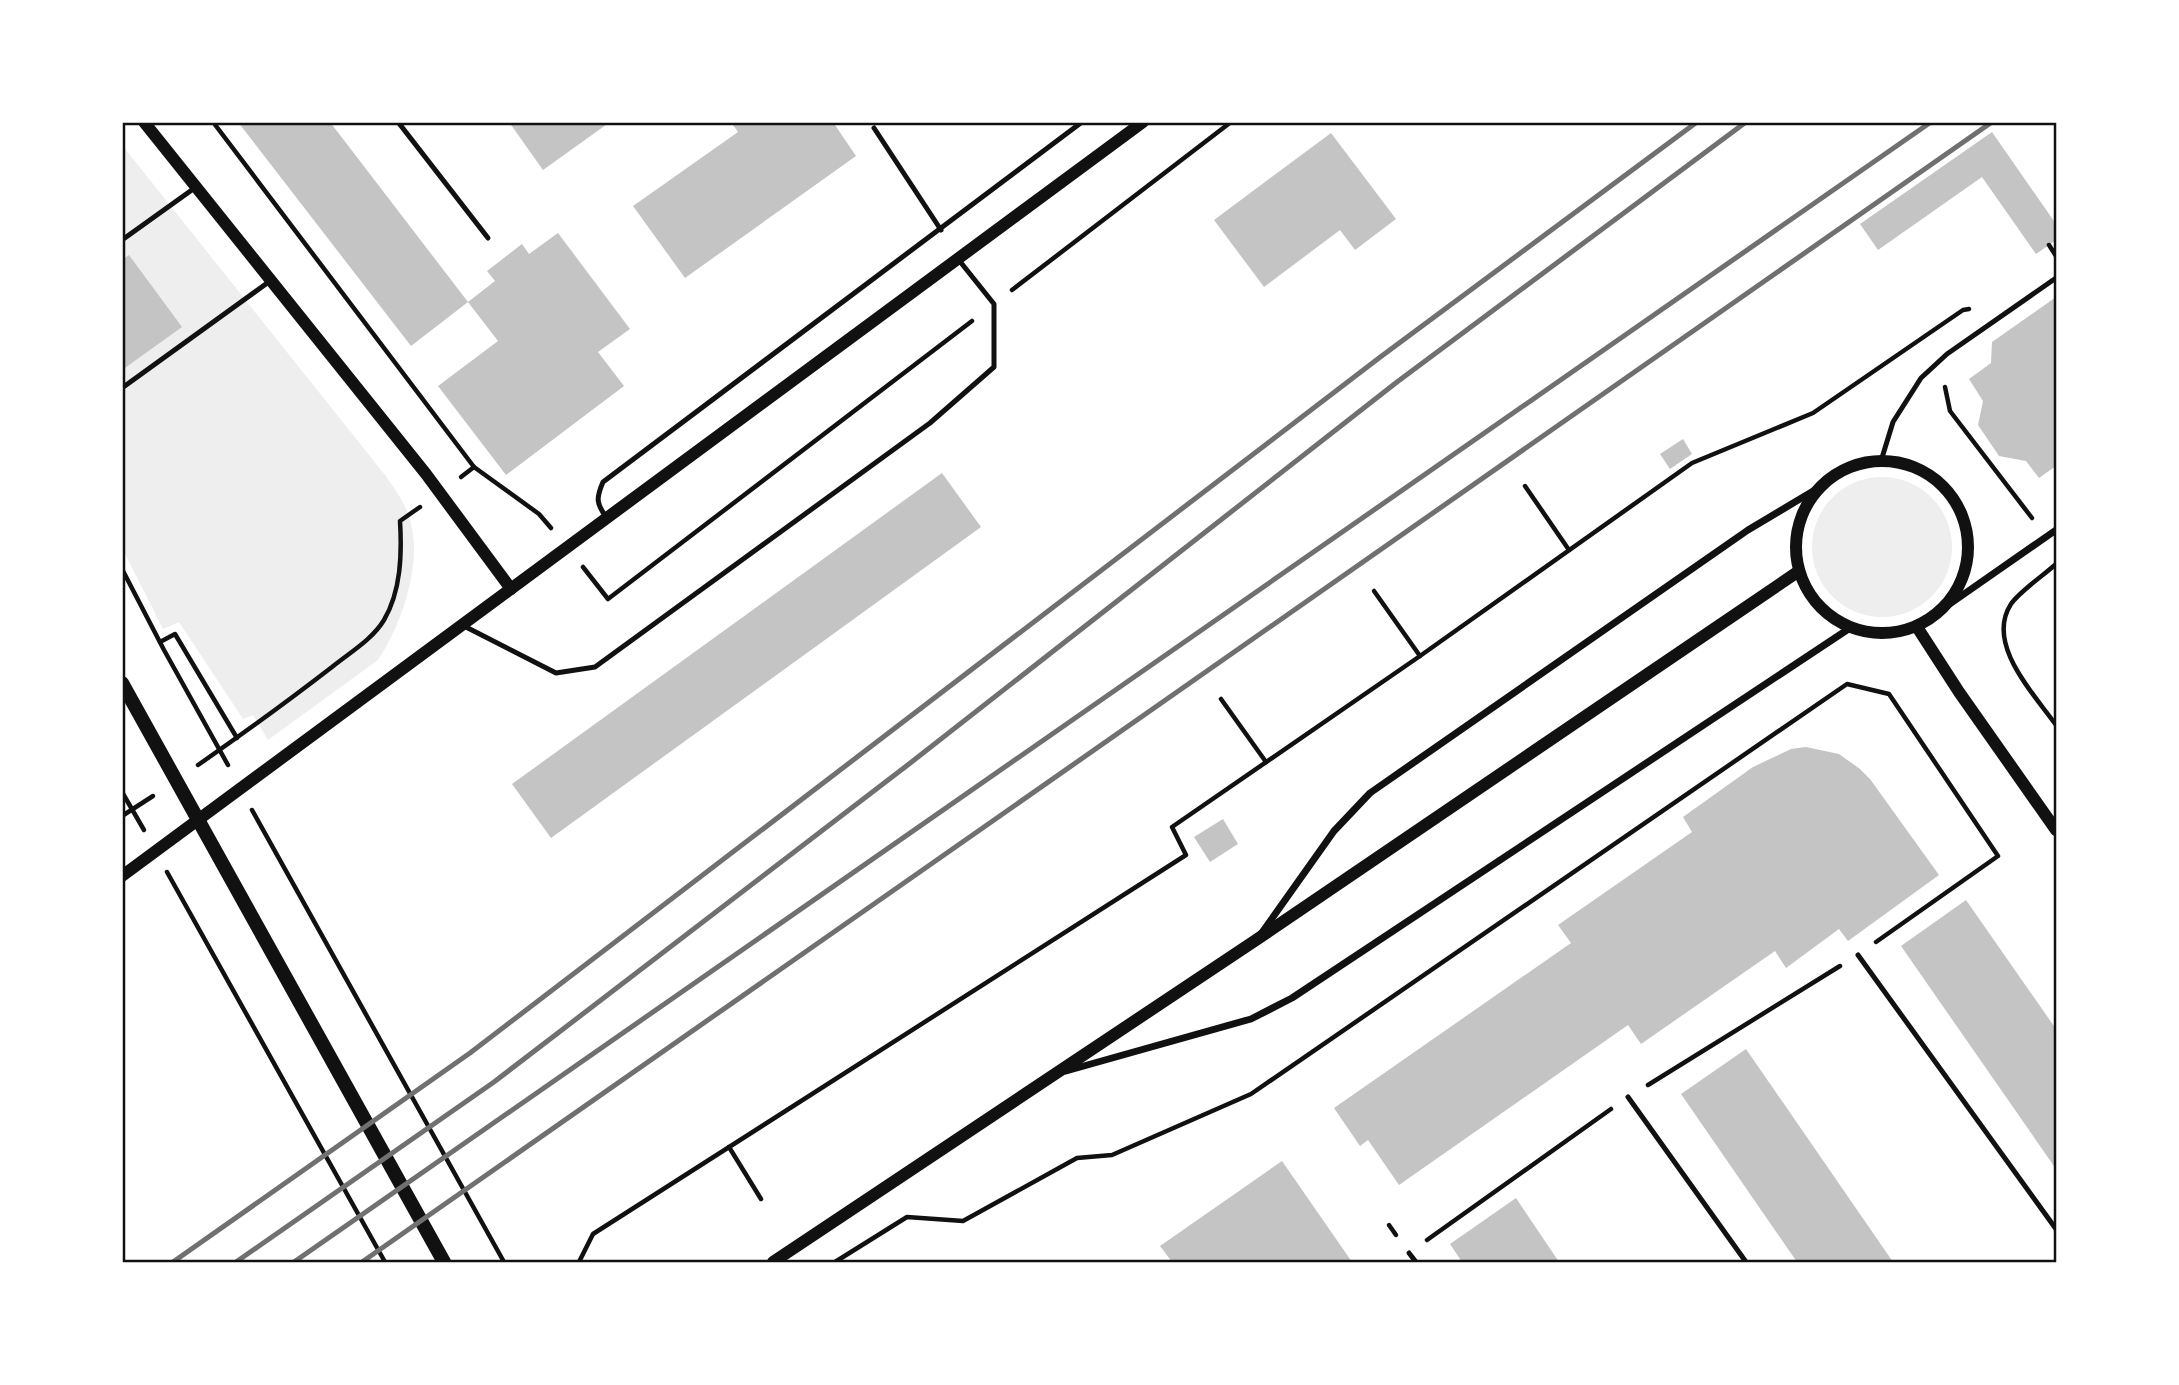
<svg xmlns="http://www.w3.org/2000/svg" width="2179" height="1385" font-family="'DejaVu Sans',sans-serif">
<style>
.green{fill:#eee}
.building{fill:#c4c4c4}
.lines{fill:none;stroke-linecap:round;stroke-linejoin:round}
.path{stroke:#111;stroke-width:4.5}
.service{stroke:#111;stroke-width:5}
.minor{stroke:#111;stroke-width:7}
.tertiary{stroke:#111;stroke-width:12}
.secondary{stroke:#111;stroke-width:14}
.rail{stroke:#707070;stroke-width:5}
.neatline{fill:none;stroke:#111;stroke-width:2.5}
</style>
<rect width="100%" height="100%" fill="#fff"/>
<!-- green -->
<g class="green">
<path d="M 122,145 L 385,475 C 396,491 407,505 411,524 C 422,565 401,626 378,660 L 268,740 L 253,715 L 243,719 L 179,622 L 163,629 L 123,550 Z"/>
<circle cx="1882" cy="547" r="70"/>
</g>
<!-- building -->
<g class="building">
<polygon points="238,122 330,122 468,302 495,281 487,271 522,244 529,254 558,233 630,329 598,352 624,386 506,475 438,386 498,341 468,302 411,346"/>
<polygon points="509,122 610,122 543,170"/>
<polygon points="731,122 833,122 856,156 685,278 633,206 738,132"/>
<polygon points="1992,132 2056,224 2056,240 2036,254 1982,177 1878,250 1860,224"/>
<polygon points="1331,133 1396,219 1355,250 1340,230 1264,287 1214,220"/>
<polygon points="129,255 182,327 122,370 122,260"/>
<polygon points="2056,297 2056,466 2039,478 2026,461 1999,456 1978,425 1983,401 1969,379 1991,363 1992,342"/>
<polygon points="1683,439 1692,454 1670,469 1660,454"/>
<polygon points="942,473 981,527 551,838 512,784"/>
<polygon points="1806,747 1839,754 1860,769 1870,779 1939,875 1848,941 1839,929 1786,968 1775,951 1641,1044 1628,1025 1399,1185 1368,1140 1360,1146 1334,1108 1571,943 1558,925 1692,832 1683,817 1753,767 1791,749"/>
<polygon points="1223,819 1238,844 1210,862 1194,837"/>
<polygon points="1966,900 2056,1029 2056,1169 1901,946"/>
<polygon points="1746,1049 1893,1262 1797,1262 1681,1094"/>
<polygon points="1282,1161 1352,1262 1172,1262 1160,1246"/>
<polygon points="1516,1198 1559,1262 1462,1262 1450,1244"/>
</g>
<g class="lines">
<!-- path -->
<g class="path">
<polyline points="213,122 474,467 539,514 551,528"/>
<polyline points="2049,245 2056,256"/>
<polyline points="1012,290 1231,122"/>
<polyline points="1945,387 1950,411 2032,518"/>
<polyline points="461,477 474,467"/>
<polyline points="1525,486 1569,550"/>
<path d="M 2056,564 C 2044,575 2020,591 2011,604 C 1985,644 2034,694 2056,725"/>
<polyline points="583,567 608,599 972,321"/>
<polyline points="122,569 164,650 228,765"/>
<polyline points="1374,591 1420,656"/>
<polyline points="160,642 175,634 237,738"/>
<polyline points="1221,699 1266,762"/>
<path d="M 198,765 C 244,733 288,701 332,667 C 349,653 372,640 384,620 C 401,591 402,554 400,521 L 420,507"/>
<polyline points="122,792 144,830"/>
<polyline points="252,810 504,1262"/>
<polyline points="122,816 153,796"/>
<polyline points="167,872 385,1262"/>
<polyline points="1648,1085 1840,966"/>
<polyline points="729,1147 761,1199"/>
<polyline points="1389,1225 1396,1235"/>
<polyline points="1427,1240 1611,1109"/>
<polyline points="579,1262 593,1234 1186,855 1172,827 1420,656 1692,463 1813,413 1963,310 1969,309"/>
<polyline points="835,1262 907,1217 963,1221 1077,1158 1112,1155 1251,1094 1847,684 1889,694 1998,856 1876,942"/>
</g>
<!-- service -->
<g class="service">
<polyline points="398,122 488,238"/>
<polyline points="874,128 941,230"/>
<polyline points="122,240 196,187"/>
<polyline points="122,388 270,281"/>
<polyline points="1881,461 1893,422 1921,378 1947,354 2056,278"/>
<path d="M 607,518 C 596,504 596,498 603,482 L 1082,122"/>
<polyline points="462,625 556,673 595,667 930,423 994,367 994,304 958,259"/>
<polyline points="1858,955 2056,1229"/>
<polyline points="1628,1097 1746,1262"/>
<polyline points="1409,1253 1416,1262"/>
</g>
<!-- minor -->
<g class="minor">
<polyline points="1944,608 2056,530"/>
<polyline points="1261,934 1334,831 1370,793 1748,530 1820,487"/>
<polyline points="1066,1071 1251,1019 1292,998 1850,628"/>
</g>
<!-- tertiary -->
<g class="tertiary">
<polyline points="144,122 426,474 511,589"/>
<circle cx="1882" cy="547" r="86"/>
<polyline points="1917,627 1959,692 2056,830"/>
<polyline points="122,876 1143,122"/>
<polyline points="773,1262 1256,940 1799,571"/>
</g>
<!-- secondary -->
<polyline class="secondary" points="122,683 444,1262"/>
<!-- rail -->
<g class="rail">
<polyline points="173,1262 470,1053 1379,358 1697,122"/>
<polyline points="236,1262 494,1082 909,764 1397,382 1746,122"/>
<polyline points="294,1262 1931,122"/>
<polyline points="362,1262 1992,122"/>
</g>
</g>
<!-- border -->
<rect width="2179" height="1385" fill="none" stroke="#ffffff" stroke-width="248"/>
<rect x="124" y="124" width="1931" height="1137" class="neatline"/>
</svg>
